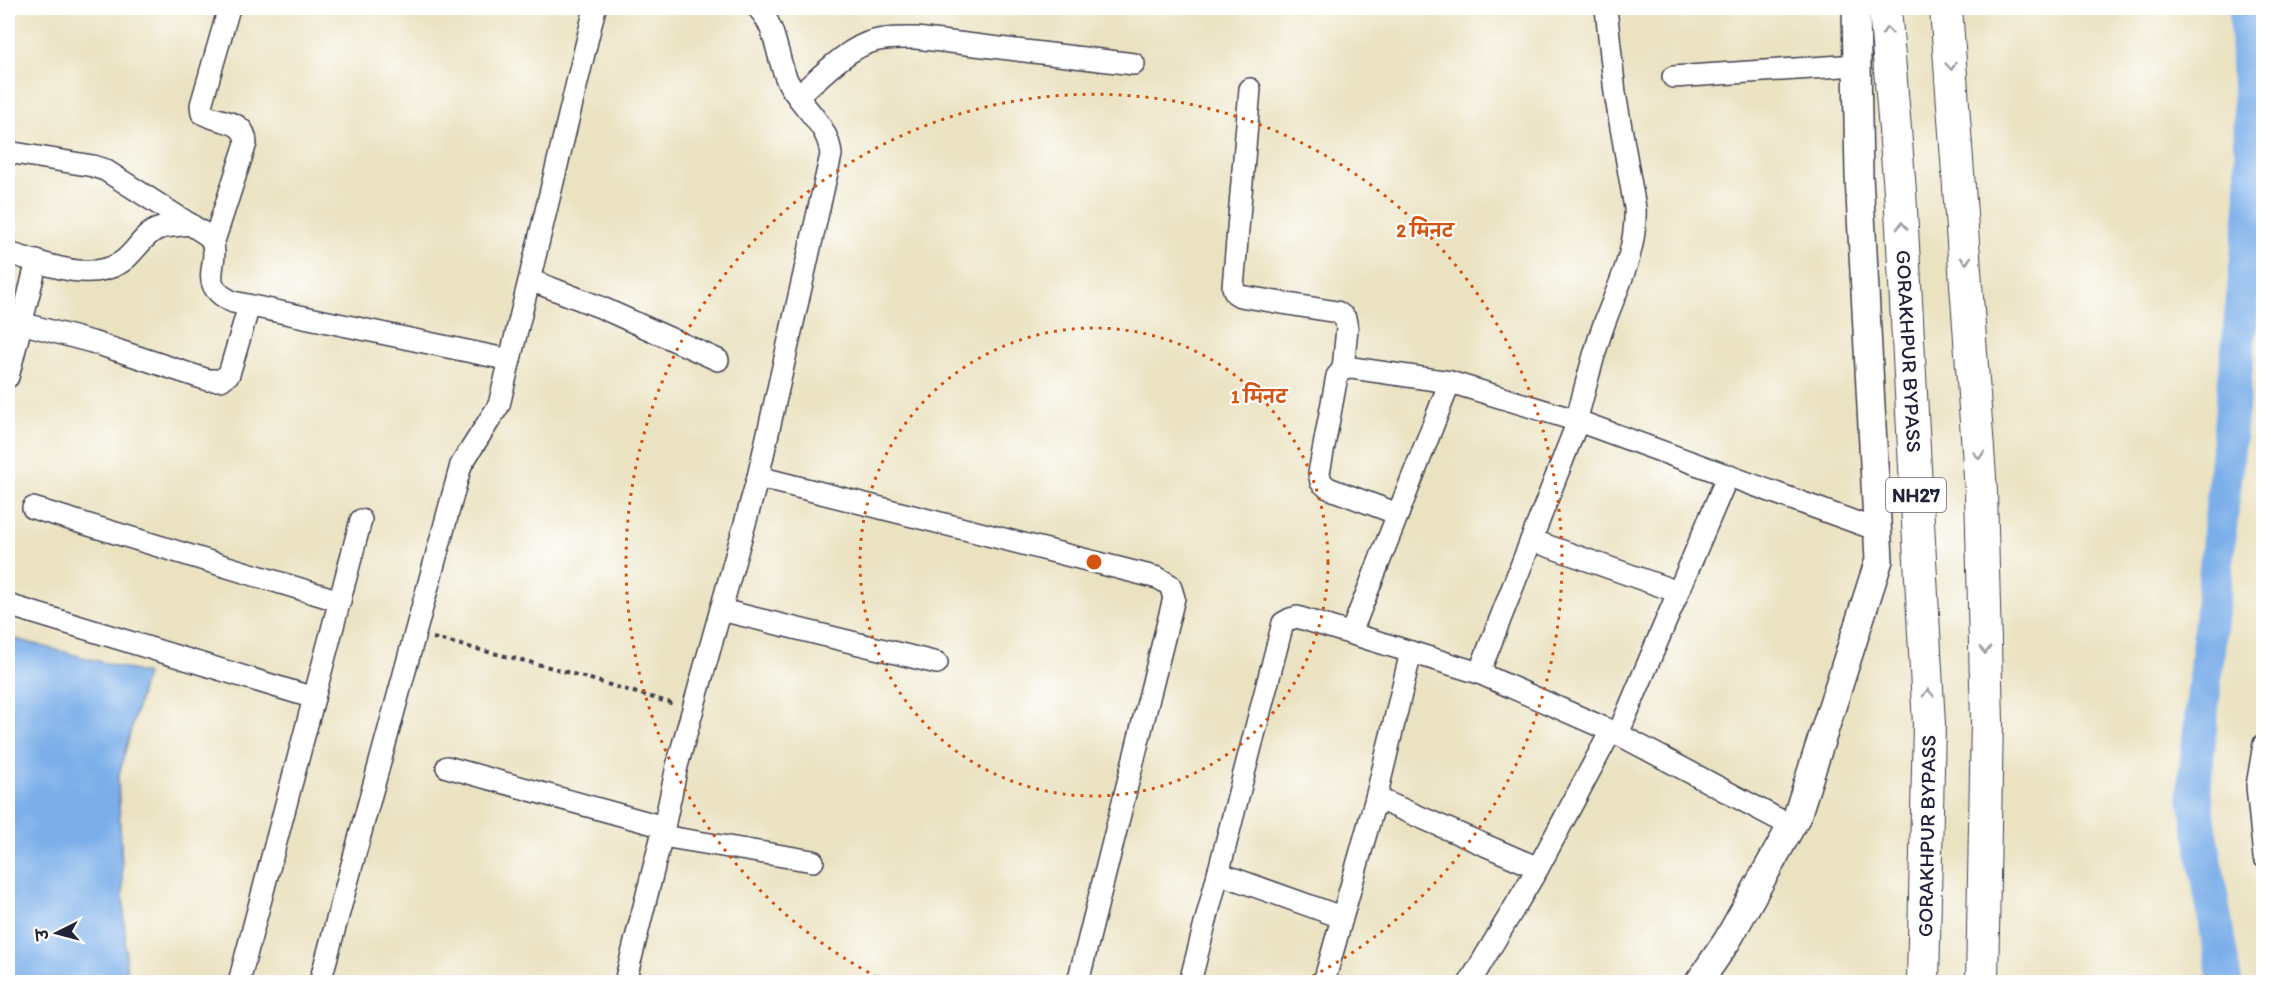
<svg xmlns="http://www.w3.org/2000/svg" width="2271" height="990" font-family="Itim,'Playpen Sans Deva',sans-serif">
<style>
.water{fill:#7bafe9;stroke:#4e6892;stroke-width:1.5}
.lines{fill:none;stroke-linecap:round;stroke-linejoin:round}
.river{stroke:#7bafe9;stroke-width:34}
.minor-casing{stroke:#403f4f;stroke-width:24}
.major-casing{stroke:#403f4f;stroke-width:30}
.highway-casing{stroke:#403f4f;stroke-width:34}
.path{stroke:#403f4f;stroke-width:4;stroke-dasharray:4.5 4.5;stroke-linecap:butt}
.minor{stroke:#fff;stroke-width:21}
.major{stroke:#fff;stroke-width:27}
.highway{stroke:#fff;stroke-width:32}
.oneway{stroke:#9c9ca7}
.ring{fill:none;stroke:#d45411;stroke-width:3;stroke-dasharray:3 6}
.labels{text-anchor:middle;stroke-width:4.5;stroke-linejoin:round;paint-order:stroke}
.shield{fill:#fff;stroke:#646476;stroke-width:1.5}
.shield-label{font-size:20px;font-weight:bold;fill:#22223b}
.street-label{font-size:21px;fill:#22223b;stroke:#fff}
.centre{fill:#d45411;stroke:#fff;stroke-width:3}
.ring-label{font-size:18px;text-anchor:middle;font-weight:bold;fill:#d45411;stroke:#fff;stroke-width:4.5;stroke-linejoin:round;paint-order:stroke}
</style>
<rect width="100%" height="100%" fill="#fff"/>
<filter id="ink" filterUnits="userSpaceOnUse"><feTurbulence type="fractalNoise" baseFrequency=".0167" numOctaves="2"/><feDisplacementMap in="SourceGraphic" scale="12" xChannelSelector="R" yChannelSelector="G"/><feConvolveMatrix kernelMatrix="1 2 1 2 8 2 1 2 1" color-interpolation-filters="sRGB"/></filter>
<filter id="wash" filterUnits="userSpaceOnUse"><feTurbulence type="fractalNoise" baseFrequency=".008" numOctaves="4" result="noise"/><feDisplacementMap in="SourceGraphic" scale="24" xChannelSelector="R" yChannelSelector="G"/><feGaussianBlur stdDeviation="1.35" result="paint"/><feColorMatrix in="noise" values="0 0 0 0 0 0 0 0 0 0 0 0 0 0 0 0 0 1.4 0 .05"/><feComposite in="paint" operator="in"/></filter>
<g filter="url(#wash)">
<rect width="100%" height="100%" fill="#ebe2c1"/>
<!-- water -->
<polygon class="water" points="8,637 146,674 118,778 127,982 8,982"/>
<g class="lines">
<!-- river -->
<polyline class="river" points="2225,982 2194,790 2253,197 2246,8"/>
</g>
</g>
<g filter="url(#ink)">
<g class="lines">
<defs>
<g id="minor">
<polyline points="1673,77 1857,65"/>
<polyline points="1250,89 1233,287 1235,293 1240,296 1337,312 1345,318 1347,328 1343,369"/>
<path d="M 798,96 C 818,79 848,47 874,41 C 887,37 902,38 916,38 L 1134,64"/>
<path d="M 8,152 L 93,166 L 105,170 L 210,237 C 224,264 193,283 233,302 L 510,360"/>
<path d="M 213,244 L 246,143 C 245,118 219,124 202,113 L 201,105 L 229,8"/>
<path d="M 8,253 C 42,262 86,283 120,263 C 134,255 143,234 158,229 C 167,225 180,226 190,224"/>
<polyline points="530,280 600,307 718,360"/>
<polyline points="21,323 92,342 208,380 221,380 229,374 249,306"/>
<polyline points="8,377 37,261"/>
<path d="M 1576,421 C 1585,390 1592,358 1603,327 C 1617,287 1637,253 1635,208 L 1615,93 L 1606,8"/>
<polyline points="758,477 1158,578 1170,585 1174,598 1078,982"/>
<polyline points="33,508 340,601"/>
<polyline points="1398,514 1328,488 1321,482 1319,473 1337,376 1343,369 1352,368 1450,382 1578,421 1877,530"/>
<polyline points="1531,540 1678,592"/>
<polyline points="8,605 314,698"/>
<polyline points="721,610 937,663"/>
<polyline points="1351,633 1450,382"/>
<polyline points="1479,673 1578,421"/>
<polyline points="1618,734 1728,475"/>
<polyline points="2264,744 2257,786 2264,857"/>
<polyline points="447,767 664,827"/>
<polyline points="1376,798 1538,868"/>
<polyline points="662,836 813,861"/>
<polyline points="1218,873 1341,917"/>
<polyline points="239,982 361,520"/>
<polyline points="320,982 461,465 499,405 595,8"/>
<path d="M 625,982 L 664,827 L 677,766 L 758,477 L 831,155 C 829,124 800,107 787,80 C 776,56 777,28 758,8"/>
<polyline points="1190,982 1283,623 1290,619 1297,617 1479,673 1618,734 1791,826"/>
<polyline points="1324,982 1376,798 1411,652"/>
<polyline points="1470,982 1538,868 1611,731"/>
</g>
<polyline id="major" points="1699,982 1727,941 1797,816 1879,560 1859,176 1856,8"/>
<g id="highway">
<path id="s1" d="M 1885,8 L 1900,191 L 1929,725 L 1923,982"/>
<polyline points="1946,8 1981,491 1987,721 1982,982"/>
</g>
</defs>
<!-- minor casing -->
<use href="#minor" class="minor-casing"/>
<!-- major casing -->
<use href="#major" class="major-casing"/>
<!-- highway casing -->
<use href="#highway" class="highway-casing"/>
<!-- path -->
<polyline class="path" points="433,638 553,668 674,704"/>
<!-- minor -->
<use href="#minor" class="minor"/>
<!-- major -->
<use href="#major" class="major"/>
<!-- highway -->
<use href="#highway" class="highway"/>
</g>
<!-- one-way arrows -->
<defs><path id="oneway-chevron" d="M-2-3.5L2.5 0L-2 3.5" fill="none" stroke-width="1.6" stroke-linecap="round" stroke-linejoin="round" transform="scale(1.5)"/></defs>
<g class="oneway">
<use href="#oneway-chevron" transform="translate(1887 31) rotate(-95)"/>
<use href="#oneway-chevron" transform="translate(1951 66) rotate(85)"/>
<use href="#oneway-chevron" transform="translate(1902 226) rotate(-93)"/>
<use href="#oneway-chevron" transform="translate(1966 260) rotate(86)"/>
<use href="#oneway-chevron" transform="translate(1979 455) rotate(86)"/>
<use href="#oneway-chevron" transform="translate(1985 650) rotate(89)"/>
<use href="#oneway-chevron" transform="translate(1928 693) rotate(-93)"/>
</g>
</g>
<!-- distance rings -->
<g class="ring">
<circle cx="1094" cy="562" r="234"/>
<path d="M885 981A468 468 0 1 1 1303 981"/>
</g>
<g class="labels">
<!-- shield labels -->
<rect class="shield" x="1886" y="478" width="60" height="34" rx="4.5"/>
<g class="shield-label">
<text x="1916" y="502">NH27</text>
</g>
<!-- street labels -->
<g class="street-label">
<text dy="7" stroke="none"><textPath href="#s1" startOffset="344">GORAKHPUR BYPASS</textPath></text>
<text transform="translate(1927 836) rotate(-89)" y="7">GORAKHPUR BYPASS</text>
</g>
</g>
<circle cx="1094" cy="562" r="9" class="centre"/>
<g class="ring-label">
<text x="1425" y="237">2 मिनट</text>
<text x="1259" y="403">1 मिनट</text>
</g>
<!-- margin -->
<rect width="2271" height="990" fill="none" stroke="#fff" stroke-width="30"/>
<!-- north arrow -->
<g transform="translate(57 933) rotate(264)" stroke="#ffffff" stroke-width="4.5" paint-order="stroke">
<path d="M0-4.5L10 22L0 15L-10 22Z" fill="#22223b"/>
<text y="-9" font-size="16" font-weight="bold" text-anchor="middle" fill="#22223b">उ</text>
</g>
</svg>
